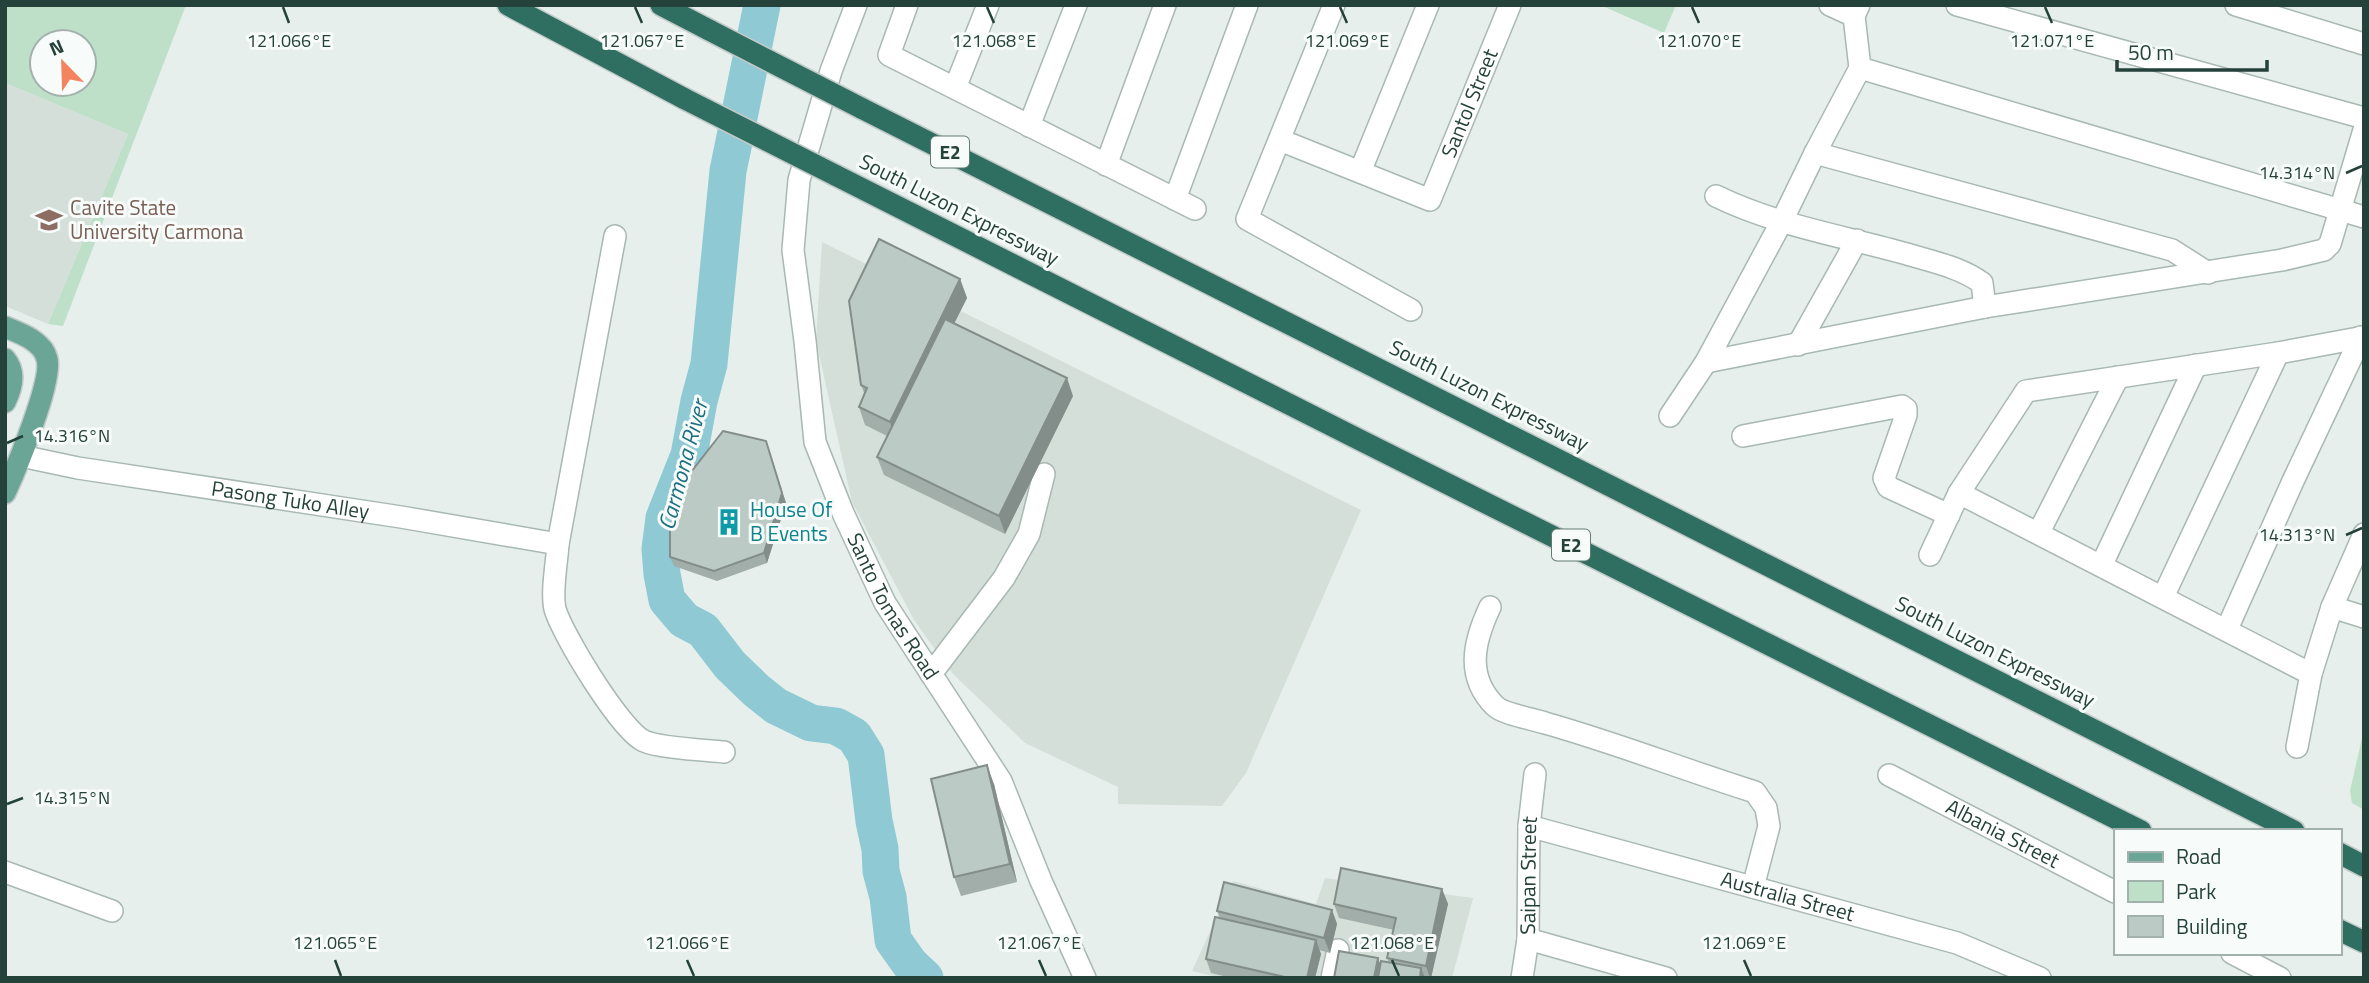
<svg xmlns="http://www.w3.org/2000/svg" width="2369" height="983" font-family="'Titillium Web',sans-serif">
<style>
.built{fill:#d4dfda}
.green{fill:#bfe0c8;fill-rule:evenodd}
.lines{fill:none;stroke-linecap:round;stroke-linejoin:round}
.river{stroke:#8ec9d4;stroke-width:37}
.minor-casing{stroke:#a8b8b2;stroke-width:24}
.major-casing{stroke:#c2cac8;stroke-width:24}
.highway-casing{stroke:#c2cac8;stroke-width:24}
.minor{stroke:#fff;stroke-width:21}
.major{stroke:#6aa596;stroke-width:21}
.highway{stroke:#2f6f62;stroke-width:21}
.highway-bridge-casing{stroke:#c2cac8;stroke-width:24;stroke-linecap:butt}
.highway-bridge{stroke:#2f6f62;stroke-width:21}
.wall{fill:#a1aea9}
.shaded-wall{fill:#838d89}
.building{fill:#bbcac4;stroke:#838d89;stroke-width:2}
.ticks{fill:none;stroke:#24423a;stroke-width:2.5}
.labels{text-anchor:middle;stroke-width:6;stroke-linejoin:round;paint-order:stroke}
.shield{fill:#f7fbf9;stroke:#637a73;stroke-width:2}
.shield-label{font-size:19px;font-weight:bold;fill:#24423a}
.street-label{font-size:21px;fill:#24423a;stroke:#f7fbf9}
.education-label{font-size:21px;fill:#785e54;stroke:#f7fbf9;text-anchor:start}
.culture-label{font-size:21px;fill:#0d838f;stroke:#f7fbf9;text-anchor:start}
.water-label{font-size:23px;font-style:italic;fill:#1c6f80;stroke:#f7fbf9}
.ticks-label{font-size:18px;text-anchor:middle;fill:#24423a;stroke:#f7fbf9;stroke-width:6;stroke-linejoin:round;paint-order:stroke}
</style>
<rect width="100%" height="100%" fill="#e6efeb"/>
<!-- built -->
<g class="built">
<polygon points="5,83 128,134 48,324 5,306"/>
<polygon points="822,242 1361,510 1246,773 1222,806 1118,804 1118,787 1025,743 952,673 914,620 852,502 816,341"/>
<polygon points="1325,878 1473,898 1452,978 1222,978 1192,971 1233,881 1316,904"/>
</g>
<!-- green -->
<g class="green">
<path d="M 5,5 L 186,5 L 63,326 L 48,324 L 128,134 L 5,83 ZM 42,42 L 84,42 L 84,84 L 42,84 Z"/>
<polygon points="1600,5 1676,5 1664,33"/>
<polygon points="2364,729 2364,810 2352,803 2350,791"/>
</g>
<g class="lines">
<!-- river -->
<polyline class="river" points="762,5 728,171 709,364 699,401 689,455 664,518 660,549 662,574 667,600 684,620 703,630 730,665 757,691 776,706 811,723 836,726 854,736 866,755 874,821 880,849 881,871 888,897 893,940 910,964 925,978"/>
<defs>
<g id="minor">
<path id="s1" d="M 856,5 L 831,71 L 799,180 L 793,250 L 805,341 L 815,442 L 843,513 L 885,603 L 1001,781 L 1041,881 L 1085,978"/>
<polyline points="907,5 889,55 1195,209"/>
<polyline points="1334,5 1247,219 1411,310"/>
<polyline points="1830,5 1854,16"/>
<polyline points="1957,5 2364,118"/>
<polyline points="2236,5 2364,44"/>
<polyline points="1860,68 2364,217"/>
<polyline points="955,88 988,5"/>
<polyline points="1029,126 1076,5"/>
<path id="s2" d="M 1280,140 L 1430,200 L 1510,5"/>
<polyline points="1815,153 2172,250 2208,273"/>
<polyline points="1106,165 1165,5"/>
<polyline points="1360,172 1428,5"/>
<path d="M 1716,196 C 1775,225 1843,236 1907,254 C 1933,262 1960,267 1982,283 L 1985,307"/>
<polyline points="1175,199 1247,5"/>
<polyline points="1798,345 1857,240"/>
<polyline points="1706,362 1985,307 2282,260 2324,250 2330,244 2364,130"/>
<polyline points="1670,416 1706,362 1782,221 1815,153 1860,68 1854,16 1859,5"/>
<polyline points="1743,436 1902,406 1906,409 1906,415 1884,478 1888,487 1949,515"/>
<path id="s3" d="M 21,456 L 78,468 L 401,517 L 558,544 L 615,236"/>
<polyline points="1959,493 2311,674"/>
<polyline points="2039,532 2118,377"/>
<path d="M 558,544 C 557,562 551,592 555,609 C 562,634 621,731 644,741 C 659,748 705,750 724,752"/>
<polyline points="1930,555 1959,493 2026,391 2278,353 2364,337"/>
<polyline points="2102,564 2196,365"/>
<polyline points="2163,597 2278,353"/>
<path d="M 1490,607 C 1474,641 1465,676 1495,706 C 1503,714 1533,719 1545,723 C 1616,743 1685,770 1755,792 L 1766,808 L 1769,826 L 1753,887"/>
<polyline points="2332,607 2364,617"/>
<polyline points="2227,629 2293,481 2361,337"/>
<polyline points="931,674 1004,578 1029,534 1044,474"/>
<polyline points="2297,747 2311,674 2332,607 2364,534"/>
<path id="s4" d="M 1889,775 L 2115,892"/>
<path id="s5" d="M 1529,826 L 1957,943 L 2040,978"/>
<polyline points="5,872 112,911"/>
<polyline points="1528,939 1666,978"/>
<polyline points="2232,953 2280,978"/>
<polyline points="1332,978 1338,950"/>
<path id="s6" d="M 1522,978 L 1528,939 L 1529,826 L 1535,774"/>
</g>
<g id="major">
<path d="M 5,327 C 20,333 43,341 47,359 C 53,381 16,469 5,493"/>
<path d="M 5,359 C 16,372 12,388 5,402"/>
</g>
<g id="highway">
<polyline points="508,5 685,99"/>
<polyline points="661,5 711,31"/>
<polyline points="861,108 2294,831"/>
<polyline points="835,175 1358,439 2141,831"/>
<polyline points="2339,853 2364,866"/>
<polyline points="2339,930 2364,942"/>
</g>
</defs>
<!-- minor casing -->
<use href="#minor" class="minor-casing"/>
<!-- major casing -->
<use href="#major" class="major-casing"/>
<!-- highway casing -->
<use href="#highway" class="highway-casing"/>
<!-- minor -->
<use href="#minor" class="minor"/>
<!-- major -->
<use href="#major" class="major"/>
<!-- highway -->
<use href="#highway" class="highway"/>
<defs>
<g id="highway-bridge">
<polyline points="711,31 861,108"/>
<polyline points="685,99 835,175"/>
</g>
</defs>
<!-- highway-bridge casing -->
<use href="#highway-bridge" class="highway-bridge-casing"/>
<!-- highway-bridge -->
<use href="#highway-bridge" class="highway-bridge"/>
</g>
<!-- wall -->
<g class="wall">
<polygon points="960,279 967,298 954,323 1073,396 1005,534 884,475 877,457 887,436 865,425 859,407 865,395 861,385"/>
<polygon points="769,451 786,503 767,563 717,581 674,566 670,557"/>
<polygon points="994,784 1017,882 961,896 954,877"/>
<polygon points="1442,889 1448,904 1431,978 1334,978 1378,958 1380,965 1389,963 1387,958 1394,930 1339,918 1334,904"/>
<polygon points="1332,910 1337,924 1330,953 1319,950 1321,954 1315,978 1232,978 1211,973 1206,959 1220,918 1217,911"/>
</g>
<!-- shaded-wall -->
<g class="shaded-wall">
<polygon points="960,279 967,298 896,440 890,422"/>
<polygon points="1067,378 1073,396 1005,534 999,516"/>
<polygon points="769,451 786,503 767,563 764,553"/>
<polygon points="987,765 994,784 1017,882 1010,864"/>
<polygon points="1442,889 1448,904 1431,978 1430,978 1426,966"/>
<polygon points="1332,910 1337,924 1330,953 1324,938"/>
<polygon points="1316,940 1321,954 1315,978 1307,978"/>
<polygon points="1378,958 1383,972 1382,978 1374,978"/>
<polygon points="1421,968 1425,978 1420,978"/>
</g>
<!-- building -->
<g class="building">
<polygon points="879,239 960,279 890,422 859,407 867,388 861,385 849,301"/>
<polygon points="945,319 1067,378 999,516 877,457"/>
<polygon points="723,431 766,441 782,493 764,553 714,571 670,557 670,531 681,485"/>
<polygon points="987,765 1010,864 954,877 931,779"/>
<polygon points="1341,868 1442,889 1426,966 1387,958 1396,918 1334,904"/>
<polygon points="1224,882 1332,910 1324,938 1217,911"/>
<polygon points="1215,917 1316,940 1307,978 1289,978 1206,959"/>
<polygon points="1339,951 1378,958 1374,978 1334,978"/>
<polygon points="1381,961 1421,968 1420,978 1378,978"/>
</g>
<!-- ticks -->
<path class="ticks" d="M 283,7 L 289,23M 635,7 L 642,23M 987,7 L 994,23M 1340,7 L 1347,23M 1692,7 L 1699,23M 2045,7 L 2052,23M 2346,173 L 2362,166M 7,443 L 23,436M 2346,535 L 2362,528M 7,804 L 23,798M 335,960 L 341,976M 687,960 L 694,976M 1039,960 L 1046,976M 1392,960 L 1399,976M 1744,960 L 1751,976"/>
<!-- icons -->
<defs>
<symbol id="university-bare" viewBox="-9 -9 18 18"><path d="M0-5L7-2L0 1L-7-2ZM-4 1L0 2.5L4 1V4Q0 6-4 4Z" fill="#8d6e63" stroke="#f7fbf9" stroke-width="2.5" paint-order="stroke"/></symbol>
<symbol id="building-bare" viewBox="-9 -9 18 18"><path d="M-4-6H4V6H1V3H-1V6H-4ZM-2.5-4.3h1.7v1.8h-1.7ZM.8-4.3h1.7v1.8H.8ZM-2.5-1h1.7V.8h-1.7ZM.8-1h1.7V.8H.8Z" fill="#0f9aa8" stroke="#f7fbf9" stroke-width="2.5" paint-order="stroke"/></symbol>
</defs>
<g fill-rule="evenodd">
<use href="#university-bare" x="30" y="201" width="38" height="38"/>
<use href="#building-bare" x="710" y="503" width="38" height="38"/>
</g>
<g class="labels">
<!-- shield labels -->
<g class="shield">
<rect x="931" y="136.5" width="38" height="31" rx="5"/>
<rect x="1552" y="529.5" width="38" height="31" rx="5"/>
</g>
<g class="shield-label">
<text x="950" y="159">E2</text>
<text x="1571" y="552">E2</text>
</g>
<!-- street labels -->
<g class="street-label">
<text dy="7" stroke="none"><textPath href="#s2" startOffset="266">Santol Street</textPath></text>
<text transform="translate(959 210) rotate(27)" y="7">South Luzon Expressway</text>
<text transform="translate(1489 396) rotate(27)" y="7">South Luzon Expressway</text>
<text dy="7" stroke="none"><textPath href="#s3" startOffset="273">Pasong Tuko Alley</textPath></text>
<text dy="7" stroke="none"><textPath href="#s1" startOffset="630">Santo Tomas Road</textPath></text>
<text transform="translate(1995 652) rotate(27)" y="7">South Luzon Expressway</text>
<text dy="7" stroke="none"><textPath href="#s4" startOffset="128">Albania Street</textPath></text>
<text dy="7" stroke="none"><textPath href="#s6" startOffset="103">Saipan Street</textPath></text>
<text dy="7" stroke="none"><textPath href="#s5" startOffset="268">Australia Street</textPath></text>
</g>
<!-- education labels -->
<g class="education-label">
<text x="70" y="215">Cavite State<tspan x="70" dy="24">University Carmona</tspan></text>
</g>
<!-- culture labels -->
<g class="culture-label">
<text x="750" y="517">House Of<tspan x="750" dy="24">B Events</tspan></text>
</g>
<!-- water labels -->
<g class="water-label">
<text transform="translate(683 465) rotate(-75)" y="8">Carmona River</text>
</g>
</g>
<g class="ticks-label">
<text x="289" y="47">121.066°E</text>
<text x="642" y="47">121.067°E</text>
<text x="994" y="47">121.068°E</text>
<text x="1347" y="47">121.069°E</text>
<text x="1699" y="47">121.070°E</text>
<text x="2052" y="47">121.071°E</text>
<text x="2297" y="179">14.314°N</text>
<text x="72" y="442">14.316°N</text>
<text x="2297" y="541">14.313°N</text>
<text x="72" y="804">14.315°N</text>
<text x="335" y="949">121.065°E</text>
<text x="687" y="949">121.066°E</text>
<text x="1039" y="949">121.067°E</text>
<text x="1392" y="949">121.068°E</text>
<text x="1744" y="949">121.069°E</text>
</g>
<!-- border -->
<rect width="2369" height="983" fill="none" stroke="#24423a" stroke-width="14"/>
<!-- legend -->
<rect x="2114" y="829" width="228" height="126" fill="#f7fbf9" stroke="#a3b1ad" stroke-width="2"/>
<rect x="2128" y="852" width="35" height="10" fill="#6aa596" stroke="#a3b1ad" stroke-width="2"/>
<text x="2176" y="864" font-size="21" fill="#24423a">Road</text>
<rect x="2128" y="881" width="35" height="21" fill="#bfe0c8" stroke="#a3b1ad" stroke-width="2"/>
<text x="2176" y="899" font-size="21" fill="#24423a">Park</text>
<rect x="2128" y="916" width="35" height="21" fill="#bbcac4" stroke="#a3b1ad" stroke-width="2"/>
<text x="2176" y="934" font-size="21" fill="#24423a">Building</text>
<!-- north arrow -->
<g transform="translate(63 63) rotate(337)"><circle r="33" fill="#f7fbf9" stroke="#a3b1ad" stroke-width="2"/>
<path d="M0-5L12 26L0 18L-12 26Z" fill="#f4845f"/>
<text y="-10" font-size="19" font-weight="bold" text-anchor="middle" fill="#24423a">N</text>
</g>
<!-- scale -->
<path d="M2117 60v10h150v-10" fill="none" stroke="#24423a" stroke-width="3.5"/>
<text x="2128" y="60" font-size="21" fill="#24423a" stroke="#f7fbf9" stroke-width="5" paint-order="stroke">50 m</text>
</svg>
